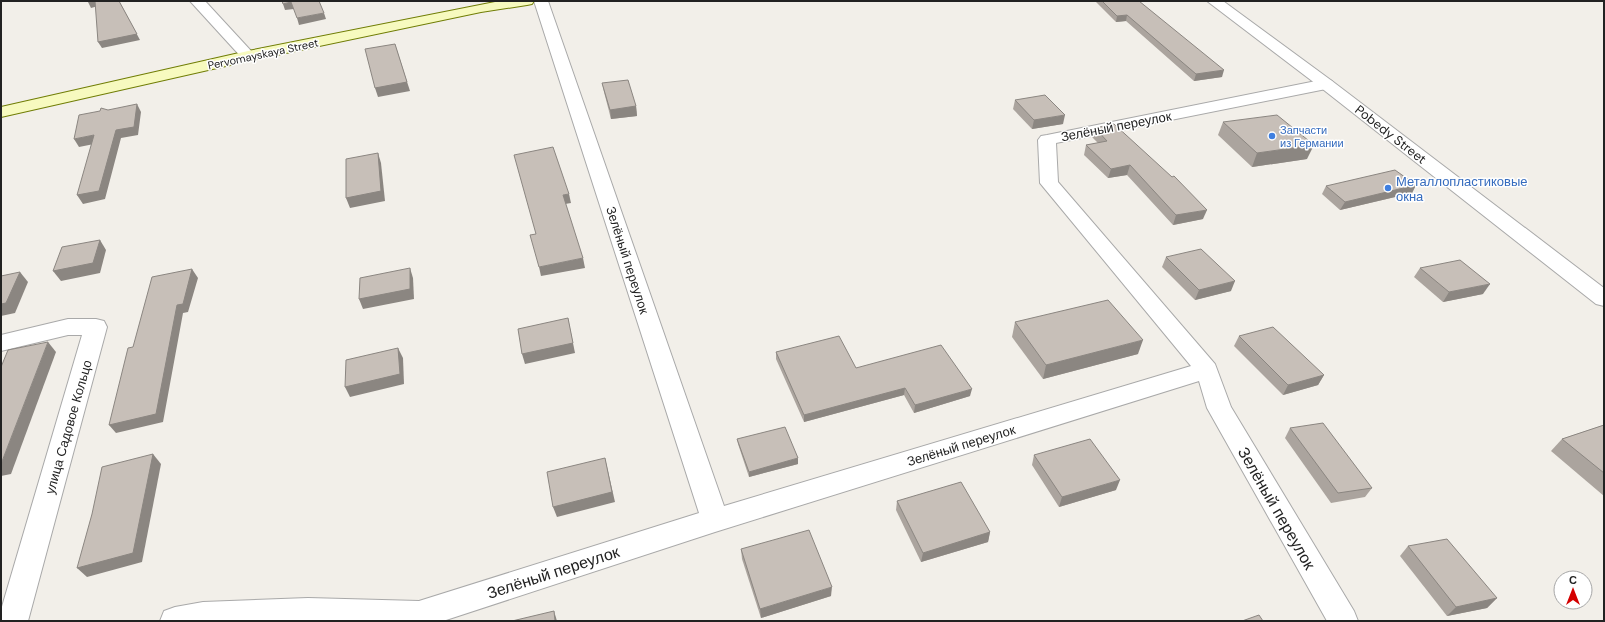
<svg xmlns="http://www.w3.org/2000/svg" width="1605" height="622" font-family="'DM Sans',sans-serif">
<style>
.lines{fill:none;stroke-linecap:round;stroke-linejoin:round}
.minor-casing{stroke:#a9a9a9;stroke-width:2}
.tertiary-casing{stroke:#a9a9a9;stroke-width:2}
.secondary-casing{stroke:#707d05;stroke-width:2}
.minor{fill:#fff;fill-rule:evenodd}
.tertiary{fill:#fff;fill-rule:evenodd}
.secondary{fill:#f7fabf;fill-rule:evenodd}
.wall{fill:#aba49e}
.shaded-wall{fill:#8b8681}
.building{fill:#c7bfb8;stroke:#8b8681}
.shop-dot{fill:#3f7fe0;stroke:#fff;stroke-width:1.5}
.labels{text-anchor:middle;stroke-width:3;stroke-linejoin:round;paint-order:stroke}
.far-street-label{font-size:11px;fill:#222;stroke:#fff}
.far-shop-label{font-size:11px;fill:#366cbe;stroke:#fff;text-anchor:start}
.street-label{font-size:13px;fill:#222;stroke:#fff}
.shop-label{font-size:13px;fill:#366cbe;stroke:#fff;text-anchor:start}
.near-street-label{font-size:16px;fill:#222;stroke:#fff}
</style>
<rect width="100%" height="100%" fill="#f2efe9"/>
<g class="lines">
<defs>
<g id="minor">
<polygon points="190,1 205,1 253,53 256,56 253,59 248,61 243,59"/>
<polygon points="534,1 548,1 724,506 1191,366 1040,183 1038,140 1041,136 1047,135 1326,79 1332,81 1334,84 1332,87 1326,89 1056,143 1058,182 1215,364 1231,407 1354,611 1358,621 1327,621 1207,408 1199,381 715,532 443,621 160,621 164,611 175,607 203,602 308,598 419,601 699,513"/>
<polygon points="68,319 96,319 104,321 107,327 28,621 1,621 1,610 82,335 68,335 1,351 1,335"/>
</g>
<polygon id="tertiary" points="1207,1 1223,1 1332,81 1604,288 1604,306 1596,304 1320,87"/>
<polygon id="secondary" points="500,1 534,1 532,4 527,5 481,12 248,61 1,117 1,107 248,51"/>
</defs>
<!-- minor casing -->
<use href="#minor" class="minor-casing"/>
<!-- tertiary casing -->
<use href="#tertiary" class="tertiary-casing"/>
<!-- secondary casing -->
<use href="#secondary" class="secondary-casing"/>
<!-- minor -->
<use href="#minor" class="minor"/>
<!-- tertiary -->
<use href="#tertiary" class="tertiary"/>
<!-- secondary -->
<use href="#secondary" class="secondary"/>
</g>
<!-- wall -->
<g class="wall">
<polygon points="1095,1 1139,1 1222,77 1194,81 1126,21 1116,22"/>
<polygon points="602,83 636,106 637,116 611,119 604,92"/>
<polygon points="1015,100 1063,124 1032,129 1013,109"/>
<polygon points="1223,122 1307,159 1252,167 1218,135"/>
<polygon points="1095,128 1203,219 1173,225 1127,175 1108,178 1084,155 1086,145 1098,143 1092,137"/>
<polygon points="1416,185 1412,193 1340,210 1322,194 1326,186"/>
<polygon points="1166,257 1231,291 1195,300 1162,267"/>
<polygon points="1420,268 1483,294 1443,302 1414,277"/>
<polygon points="1015,322 1138,354 1043,379 1012,337"/>
<polygon points="1239,336 1324,375 1318,385 1283,395 1234,346"/>
<polygon points="776,352 856,368 970,396 914,413 904,395 804,422 776,359"/>
<polygon points="1604,425 1604,496 1551,451 1562,439"/>
<polygon points="1290,428 1372,488 1365,497 1331,503 1285,438"/>
<polygon points="737,439 798,464 749,477 738,444"/>
<polygon points="1034,455 1116,490 1059,507 1032,465"/>
<polygon points="897,501 990,532 988,542 921,562 896,510"/>
<polygon points="1408,546 1497,598 1487,608 1447,616 1400,556"/>
<polygon points="741,549 831,596 761,618 742,559"/>
</g>
<!-- shaded-wall -->
<g class="shaded-wall">
<polygon points="92,1 95,1 98,6 91,8 88,2"/>
<polygon points="119,1 140,40 102,48 98,42"/>
<polygon points="291,2 294,9 285,10 283,4"/>
<polygon points="324,13 326,19 299,25 297,18"/>
<polygon points="1127,15 1126,21 1116,22 1117,16"/>
<polygon points="395,44 410,91 378,97 375,88"/>
<polygon points="1224,70 1222,77 1194,81 1196,74"/>
<polygon points="137,104 141,112 138,135 121,138 105,199 83,204 77,195 116,130"/>
<polygon points="636,106 637,116 611,119 610,110"/>
<polygon points="1065,115 1063,124 1032,129 1034,120"/>
<polygon points="94,135 99,143 79,147 74,139"/>
<polygon points="1314,145 1307,159 1252,167 1257,153"/>
<polygon points="378,153 381,163 385,201 350,208 346,198"/>
<polygon points="1130,165 1127,175 1108,178 1111,169"/>
<polygon points="1416,185 1412,193 1340,210 1345,202"/>
<polygon points="569,194 571,203 565,204 563,195"/>
<polygon points="1207,210 1203,219 1173,225 1176,215"/>
<polygon points="100,240 106,250 100,273 61,281 53,271"/>
<polygon points="583,258 585,268 541,276 539,267"/>
<polygon points="410,268 413,278 414,299 363,309 359,299"/>
<polygon points="192,269 198,278 188,312 183,313 163,422 116,433 109,425 177,305"/>
<polygon points="20,272 28,282 15,313 1,316 1,304"/>
<polygon points="1235,281 1231,291 1195,300 1199,290"/>
<polygon points="1490,284 1483,294 1443,302 1449,292"/>
<polygon points="568,318 575,353 525,364 522,354"/>
<polygon points="1143,340 1138,354 1043,379 1046,365"/>
<polygon points="48,342 56,352 11,474 1,476 1,464"/>
<polygon points="398,348 403,358 404,384 350,397 345,387"/>
<polygon points="1324,375 1318,385 1283,395 1288,385"/>
<polygon points="905,388 904,395 804,422 804,415"/>
<polygon points="972,389 970,396 914,413 915,405"/>
<polygon points="153,454 161,464 142,562 87,577 77,568"/>
<polygon points="605,458 615,502 557,517 553,507"/>
<polygon points="798,458 798,464 749,477 749,472"/>
<polygon points="1120,480 1116,490 1059,507 1062,497"/>
<polygon points="990,532 988,542 921,562 923,553"/>
<polygon points="832,587 831,596 761,618 760,609"/>
<polygon points="1497,598 1487,608 1447,616 1456,607"/>
<polygon points="554,611 557,621 555,621"/>
</g>
<!-- building -->
<g class="building">
<polygon points="95,1 119,1 137,34 98,42"/>
<polygon points="282,1 319,1 324,13 297,18 291,2 283,4"/>
<polygon points="1102,1 1139,1 1224,70 1196,74 1127,15 1117,16"/>
<polygon points="395,44 407,82 375,88 365,49"/>
<polygon points="628,80 636,106 610,110 602,83"/>
<polygon points="1045,95 1065,115 1034,120 1015,100"/>
<polygon points="137,104 134,127 116,130 99,191 77,195 94,135 74,139 79,115 100,111 101,108 108,110"/>
<polygon points="1277,115 1314,145 1257,153 1223,122"/>
<polygon points="1114,124 1172,177 1174,176 1207,210 1176,215 1130,165 1111,169 1086,145 1107,141 1095,128"/>
<polygon points="553,147 569,194 563,195 583,258 539,267 530,235 536,234 514,155"/>
<polygon points="378,153 381,191 346,198 346,159"/>
<polygon points="1395,170 1416,185 1345,202 1326,186"/>
<polygon points="100,240 93,263 53,271 62,247"/>
<polygon points="1201,249 1235,281 1199,290 1166,257"/>
<polygon points="1460,260 1490,284 1449,292 1420,268"/>
<polygon points="410,268 410,289 359,299 360,278"/>
<polygon points="192,269 183,304 177,305 156,414 109,425 128,348 133,347 152,277"/>
<polygon points="20,272 6,303 1,304 1,276"/>
<polygon points="1108,300 1143,340 1046,365 1015,322"/>
<polygon points="568,318 573,343 522,354 518,329"/>
<polygon points="1273,327 1324,375 1288,385 1239,336"/>
<polygon points="839,336 856,368 941,345 972,389 915,405 905,388 804,415 776,352"/>
<polygon points="48,342 1,464 1,367 8,350"/>
<polygon points="398,348 400,374 345,387 346,360"/>
<polygon points="1323,423 1372,488 1338,493 1290,428"/>
<polygon points="1604,425 1604,473 1562,439"/>
<polygon points="785,427 798,458 749,472 737,439"/>
<polygon points="1090,439 1120,480 1062,497 1034,455"/>
<polygon points="153,454 133,553 77,568 92,514 102,467"/>
<polygon points="605,458 612,492 553,507 547,472"/>
<polygon points="961,482 990,532 923,553 897,501"/>
<polygon points="809,530 832,587 760,609 741,549"/>
<polygon points="1447,539 1497,598 1456,607 1408,546"/>
<polygon points="554,611 555,621 512,621"/>
<polygon points="1259,615 1263,621 1242,621"/>
</g>
<!-- markers -->
<g class="shop-dot">
<circle cx="1272" cy="136" r="4"/>
<circle cx="1388" cy="188" r="4"/>
</g>
<g class="labels">
<!-- far-street labels -->
<g class="far-street-label">
<text transform="translate(263 54) rotate(-12)" y="4">Pervomayskaya Street</text>
</g>
<!-- far-shop labels -->
<g class="far-shop-label">
<text x="1280" y="134">Запчасти<tspan x="1280" dy="13">из Германии</tspan></text>
</g>
<!-- street labels -->
<g class="street-label">
<text transform="translate(1116 126) rotate(-11)" y="5">Зелёный переулок</text>
<text transform="translate(1391 134) rotate(38)" y="5">Pobedy Street</text>
<text transform="translate(628 260) rotate(72)" y="5">Зелёный переулок</text>
<text transform="translate(68 427) rotate(-74)" y="5">улица Садовое Кольцо</text>
<text transform="translate(961 445) rotate(-17)" y="5">Зелёный переулок</text>
</g>
<!-- shop labels -->
<g class="shop-label">
<text x="1396" y="186">Металлопластиковые<tspan x="1396" dy="15">окна</tspan></text>
</g>
<!-- near-street labels -->
<g class="near-street-label">
<text transform="translate(1277 508) rotate(60)" y="6">Зелёный переулок</text>
<text transform="translate(553 572) rotate(-18)" y="6">Зелёный переулок</text>
</g>
</g>
<!-- border -->
<rect width="1605" height="622" fill="none" stroke="#222222" stroke-width="4"/>
<!-- north arrow -->
<g transform="translate(1573 590)"><circle r="19" fill="#ffffff" stroke="#a7a7a7"/>
<path d="M0-3L7 15L0 10L-7 15Z" fill="#d40000"/>
<text y="-6" font-size="11" font-weight="bold" text-anchor="middle" fill="#222222">С</text>
</g>
</svg>
